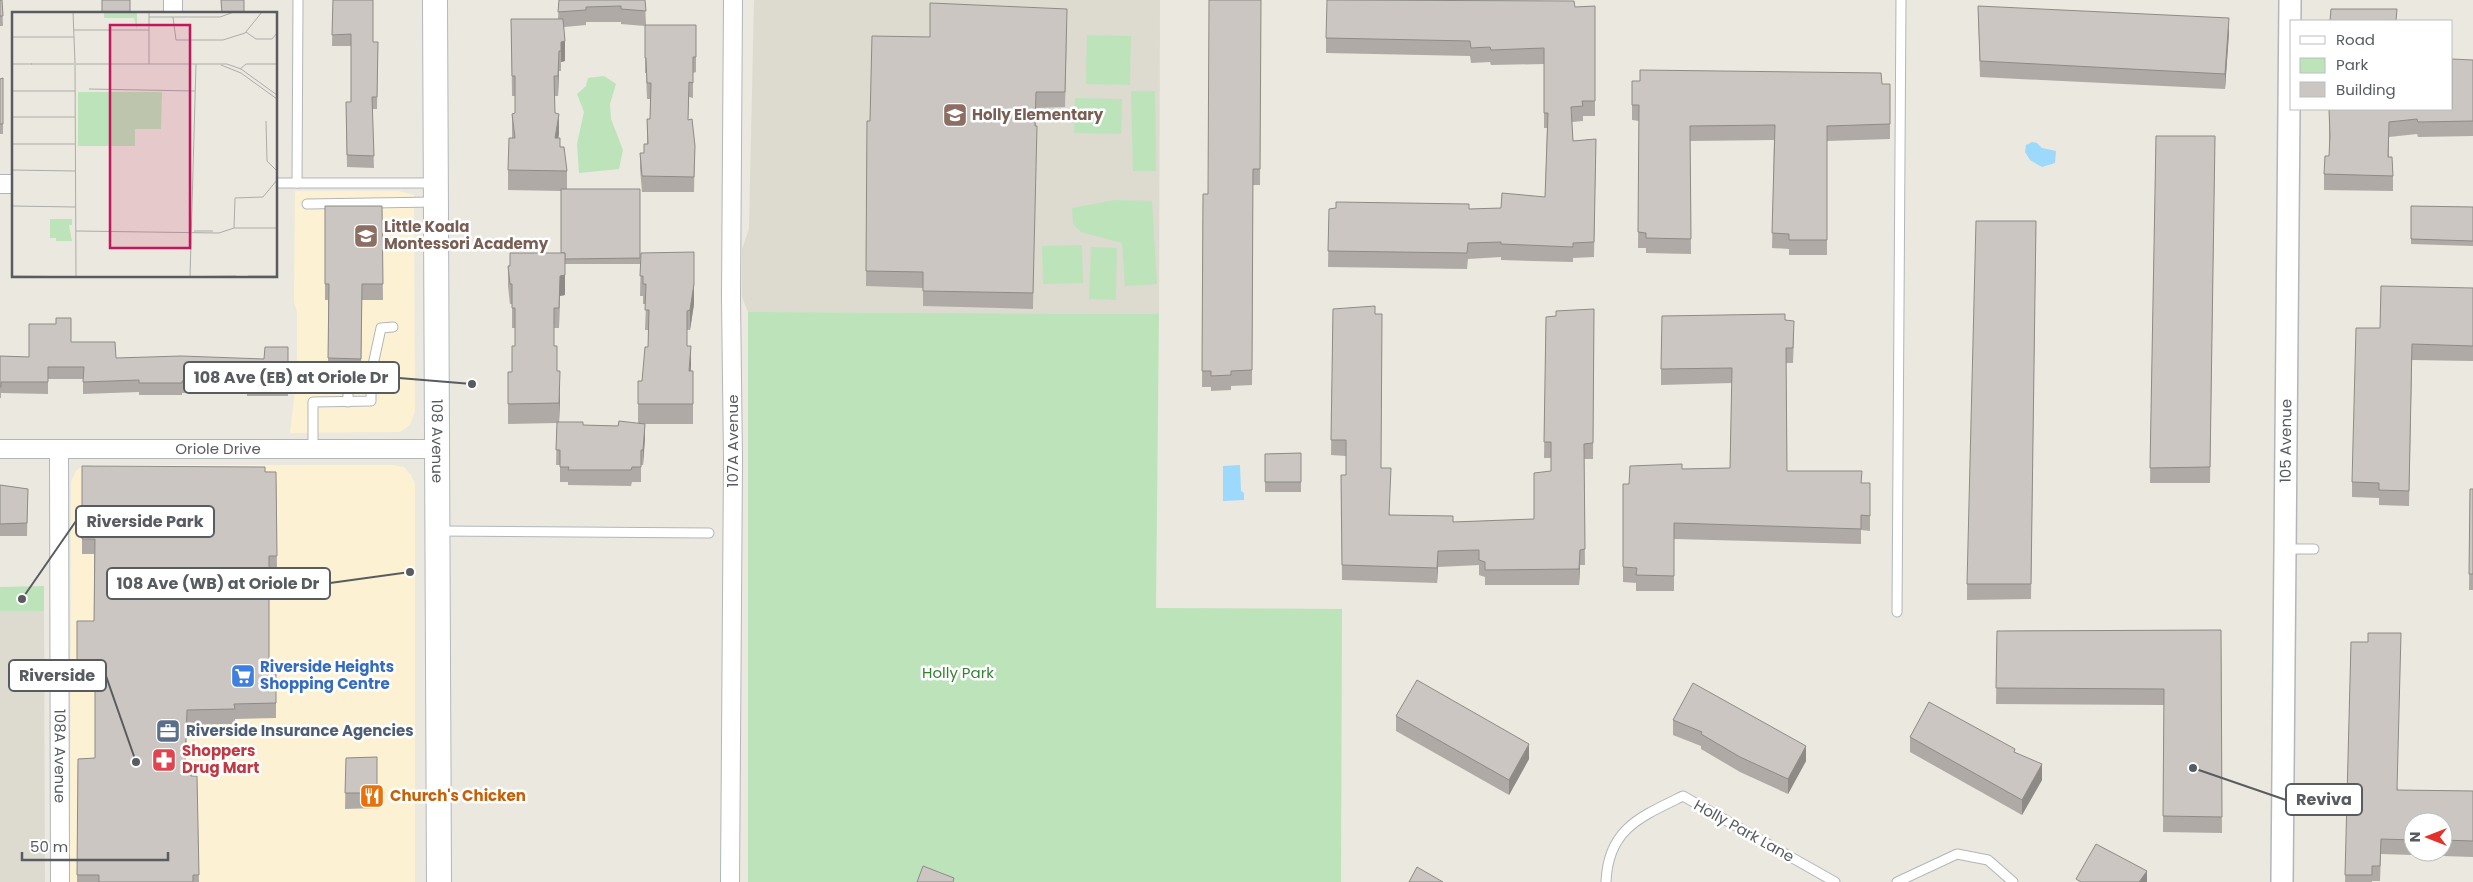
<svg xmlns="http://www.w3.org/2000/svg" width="2473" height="882" font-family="Poppins,sans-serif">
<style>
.commercial{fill:#fdf1d3}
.education{fill:#dddad0}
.green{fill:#bde3bb}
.water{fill:#9dd8fd}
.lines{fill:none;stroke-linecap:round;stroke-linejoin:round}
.service-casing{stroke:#b2b6ba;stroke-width:11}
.minor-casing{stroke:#b2b6ba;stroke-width:20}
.tertiary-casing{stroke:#b2b6ba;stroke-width:24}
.secondary-casing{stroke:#b3b7bc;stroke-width:26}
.service{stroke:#fff;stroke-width:9}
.minor{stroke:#fff;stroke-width:18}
.tertiary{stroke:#fff;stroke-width:21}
.secondary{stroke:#fff;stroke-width:24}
.wall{fill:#afaaa6;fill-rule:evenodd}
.shaded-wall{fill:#8e8b87}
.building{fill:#cbc6c1;stroke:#8e8b87}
.labels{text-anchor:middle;stroke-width:5;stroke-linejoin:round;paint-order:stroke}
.education-label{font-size:15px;font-weight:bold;fill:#785e54;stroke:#fff;text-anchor:start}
.street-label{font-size:15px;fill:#585c60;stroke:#fff}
.shop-label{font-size:15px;font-weight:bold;fill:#366cbe;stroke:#fff;text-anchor:start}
.park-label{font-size:15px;fill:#358235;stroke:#fff}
.service-label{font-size:15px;font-weight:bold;fill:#4e5e75;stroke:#fff;text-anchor:start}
.health-label{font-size:15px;font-weight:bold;fill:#be3a42;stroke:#fff;text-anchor:start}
.food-label{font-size:15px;font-weight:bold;fill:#c56008;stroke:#fff;text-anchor:start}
.inset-road{fill:none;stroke:#acaca8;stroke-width:1}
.view{fill:#c2185b;fill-opacity:0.15;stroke:#c2185b;stroke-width:2.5}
.inset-edge{fill:none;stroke:#585c60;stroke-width:2.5}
.leader{fill:none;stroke:#585c60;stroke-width:2}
.callout-dot{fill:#585c60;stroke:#fff;stroke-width:2}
.callout{fill:#fff;stroke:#585c60;stroke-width:2}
.callout-label{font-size:16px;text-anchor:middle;font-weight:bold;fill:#585c60}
</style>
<rect width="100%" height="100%" fill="#ebe8df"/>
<!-- commercial -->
<g class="commercial">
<polygon points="295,191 399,191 414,195 415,412 410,425 400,432 290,433 297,373 297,312 294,302"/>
<polygon points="93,465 391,465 404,467 411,475 415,484 415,882 70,882 71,482 76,471 81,467"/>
</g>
<!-- education -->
<g class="education">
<polygon points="754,0 1160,0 1159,314 748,312 742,297 742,249 749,229"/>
<polygon points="0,611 44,611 45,882 0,882"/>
</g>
<!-- green -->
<g class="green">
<polygon points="1087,35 1131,36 1130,85 1086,84"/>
<polygon points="604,76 616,84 610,104 611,119 623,150 619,169 579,173 577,144 584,112 577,94 586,86 588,78"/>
<polygon points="1131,91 1155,91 1156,171 1133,171"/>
<polygon points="1075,98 1122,99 1121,134 1074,133"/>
<polygon points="1115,200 1152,201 1157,284 1125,286 1122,243 1081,232 1073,224 1072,208"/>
<polygon points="1082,245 1083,283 1043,284 1042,246"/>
<polygon points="1091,247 1117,248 1116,300 1089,299"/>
<polygon points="748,312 1159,314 1156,608 1342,609 1341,882 748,882"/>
<polygon points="44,586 44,611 0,611 0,587"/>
</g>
<!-- water -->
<g class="water">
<polygon points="2032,142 2037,143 2042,148 2056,151 2055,163 2042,167 2030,160 2025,152 2026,145"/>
<polygon points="1240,465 1241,491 1244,493 1244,500 1223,501 1223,466"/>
</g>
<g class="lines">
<defs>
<g id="service">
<polyline points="276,183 435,183"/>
<polyline points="297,183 298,0"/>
<polyline points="307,204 435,202"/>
<polyline points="371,374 393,374"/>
<polyline points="326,388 348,388 348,402"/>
<polyline points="313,449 313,402 371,401 371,374 381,328 393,327"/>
<polyline points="439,531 709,533"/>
<polyline points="2284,549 2314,549"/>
<polyline points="1897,612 1901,0"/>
<path d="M 1606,882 C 1608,829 1640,817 1683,796 L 1835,882"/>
<polyline points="1897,882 1957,854 1988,860 2013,882"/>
</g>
<g id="minor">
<polyline points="173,0 173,14"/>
<polyline points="0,184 14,184"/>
<path id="s1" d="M 0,449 L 436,449"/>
<path id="s2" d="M 59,450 L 60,882"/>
<polyline points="730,882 733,460 731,299 733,0"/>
</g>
<g id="tertiary">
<path id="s3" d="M 2282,882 L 2290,0"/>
</g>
<g id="secondary">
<path id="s4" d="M 435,0 L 439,882"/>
</g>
</defs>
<!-- service casing -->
<use href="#service" class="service-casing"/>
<!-- minor casing -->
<use href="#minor" class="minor-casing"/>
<!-- tertiary casing -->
<use href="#tertiary" class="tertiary-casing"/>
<!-- secondary casing -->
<use href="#secondary" class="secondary-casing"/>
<!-- service -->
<use href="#service" class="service"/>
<!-- minor -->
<use href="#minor" class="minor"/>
<!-- tertiary -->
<use href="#tertiary" class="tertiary"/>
<!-- secondary -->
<use href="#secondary" class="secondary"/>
</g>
<!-- wall -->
<g class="wall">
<polygon points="0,0 2,0 3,26 0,26"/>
<polygon points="333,0 373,42 378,42 377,109 372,109 374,168 347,167 346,102 351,102 351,46 332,46"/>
<polygon points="559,0 645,0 646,25 696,25 696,72 693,73 693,98 689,97 688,120 695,146 694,192 642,192 640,168 640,153 644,153 647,144 647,119 650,119 650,99 647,99 646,73 645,73 645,26 621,24 621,22 586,22 586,25 564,27 565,61 561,62 561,71 559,71 558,96 554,96 555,113 559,134 558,138 567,171 567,189 640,189 640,264 565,264 565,295 560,296 559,328 554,328 554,346 560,399 559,422 583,425 618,426 638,424 638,381 642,381 648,347 648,330 645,330 646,304 643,304 643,296 640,296 641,253 694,304 690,330 687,330 687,346 691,366 691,371 693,371 693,424 645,424 643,465 641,465 641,482 632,482 631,486 568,485 568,482 560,482 560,465 556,465 557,423 508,424 508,372 512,372 515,346 515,328 512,328 512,304 510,304 508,286 508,266 561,253 561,191 508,190 508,170 512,138 512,114 515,113 515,96 512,96 511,19 558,19"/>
<polygon points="1261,0 1260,185 1253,185 1252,385 1231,386 1231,390 1211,391 1211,387 1202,387 1203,194 1208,194"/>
<polygon points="1595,6 1595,116 1583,116 1583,121 1572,122 1573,141 1596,139 1594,257 1573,258 1573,262 1501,260 1501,257 1468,259 1467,269 1328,267 1329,209 1469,209 1501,208 1545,197 1547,128 1544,128 1544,64 1491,65 1490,62 1471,63 1470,56 1326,53 1326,38 1575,7"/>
<polygon points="1978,6 2229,33 2225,89 1980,77"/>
<polygon points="1067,25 1065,107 1036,108 1033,309 923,306 923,288 866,286 867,121 870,121 930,37"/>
<polygon points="2473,60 2473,136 2418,137 2417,134 2389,137 2389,157 2393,176 2393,191 2324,190 2324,174 2329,156 2329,109 2452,109"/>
<polygon points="0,79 3,124 3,134 0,134"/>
<polygon points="1882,84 1890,84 1890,139 1827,141 1827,255 1789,255 1789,249 1772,248 1774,140 1690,141 1691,254 1646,253 1646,248 1638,248 1639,121 1632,120 1632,105"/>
<polygon points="2156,136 2215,136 2210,483 2150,483"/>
<polygon points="325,206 382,206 383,300 362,300 361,374 328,374 328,300 325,300"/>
<polygon points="2411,206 2473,207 2473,246 2411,244"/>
<polygon points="2036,221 2031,599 1967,600 1967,584"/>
<rect x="155" y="276" width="16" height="2"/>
<polygon points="2473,288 2473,361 2412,360 2409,506 2379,505 2379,498 2352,497 2352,482 2380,328"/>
<polygon points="1333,309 1381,468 1390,515 1453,522 1534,519 1551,471 1551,458 1544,458 1546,317 1556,316 1594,309 1593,459 1584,459 1585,565 1580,565 1579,585 1485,585 1485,577 1479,575 1479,565 1438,567 1437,583 1342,580 1341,475 1346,475 1346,456 1331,455"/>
<polygon points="1785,320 1794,336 1793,363 1786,363 1787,471 1862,483 1870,498 1870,531 1861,530 1861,544 1674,539 1674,591 1636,591 1636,583 1623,582 1623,484 1629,484 1682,469 1730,468 1732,383 1661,385 1661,369"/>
<polygon points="71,342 116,358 264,359 288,347 288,396 247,396 247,392 182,393 182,395 139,395 139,392 83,394 83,379 48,379 48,394 1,393 1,398 0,398 0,356 29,357"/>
<polygon points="1301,453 1301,492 1265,492 1265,454"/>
<polygon points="82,466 276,472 277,572 269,571 269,662 276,663 276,718 235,719 235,724 187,725 186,762 191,776 197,776 199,882 77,882 78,759 95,758 95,692 77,692 77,621 94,621 94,554 82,554"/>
<polygon points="0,485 28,489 27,536 0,536"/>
<polygon points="2470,489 2473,489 2473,590 2469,590"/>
<polygon points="2221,630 2222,833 2163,832 2164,705 1996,704 1997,631"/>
<path d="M 2351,642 L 2398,790 L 2473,791 L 2473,857 L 2381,854 L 2380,881 L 2372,881 L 2372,882 L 2345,882 ZM 2413,822 L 2443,822 L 2443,852 L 2413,852 Z"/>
<polygon points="1396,716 1529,759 1509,795 1396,731"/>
<polygon points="1673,720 1806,761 1788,794 1740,772 1701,749 1701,746 1673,735"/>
<polygon points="1910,737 2015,752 2042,780 2022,815 1910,752"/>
<polygon points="377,757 377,808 345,809 346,758"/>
</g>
<!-- shaded-wall -->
<g class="shaded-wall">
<polygon points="2229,18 2229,33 2225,89 2225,74"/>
<polygon points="565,41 565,61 561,62 561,42"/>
<polygon points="559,51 559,71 558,96 558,76"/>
<polygon points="559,114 559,134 555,158 555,138"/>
<polygon points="694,252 694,304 690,330 690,310"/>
<polygon points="565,275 565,295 560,296 559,328 560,276"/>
<polygon points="691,346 691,366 689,391 689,371"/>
<polygon points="560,379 560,399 559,423 559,403"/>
<polygon points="645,424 645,440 643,465 643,450"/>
<polygon points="1580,550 1580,565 1579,585 1579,569"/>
<polygon points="1438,551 1438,567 1437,583 1437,568"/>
<polygon points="1529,744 1529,759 1509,795 1509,780"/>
<polygon points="1806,746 1806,761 1788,794 1788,779"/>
<polygon points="2042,764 2042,780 2022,815 2022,800"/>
<polygon points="2147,871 2147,882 2139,882"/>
</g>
<!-- building -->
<g class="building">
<polygon points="0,0 2,0 3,16 0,16"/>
<rect x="102" y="0" width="28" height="14"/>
<polygon points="221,0 244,0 244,14 222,14"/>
<polygon points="333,0 373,0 373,42 378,42 377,97 372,97 374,156 347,155 346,102 351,102 351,34 332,35"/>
<polygon points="559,0 645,0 646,11 621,9 621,6 586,7 586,10 558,12"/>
<polygon points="1209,0 1261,0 1260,169 1253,169 1252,370 1231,371 1231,375 1211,376 1211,371 1202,371 1203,194 1208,194"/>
<polygon points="1327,0 1574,1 1575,7 1595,6 1595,101 1582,101 1583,106 1571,107 1573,141 1596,139 1594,242 1573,243 1573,247 1501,244 1501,242 1468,243 1467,253 1328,251 1329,209 1336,208 1336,202 1469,204 1469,209 1501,208 1502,193 1545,197 1548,113 1544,113 1544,48 1491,50 1490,47 1471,48 1470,41 1326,38"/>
<polygon points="930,3 1067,9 1065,92 1036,92 1035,126 1037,126 1033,293 923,291 923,272 866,271 867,121 870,121 872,36 930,37"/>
<polygon points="1978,6 2229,18 2225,74 1980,61"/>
<polygon points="2331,9 2397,9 2396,21 2330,21"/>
<polygon points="511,19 563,19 565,41 561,42 561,51 559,51 558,76 554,76 555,113 559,114 555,138 560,138 560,147 564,147 567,171 508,170 509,138 515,138 512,114 515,113 515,76 512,76"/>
<polygon points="645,25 696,25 696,57 693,57 693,83 689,82 688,120 692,119 695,146 694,177 642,176 640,153 644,153 644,144 648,144 647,119 650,119 651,83 647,83 646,58 645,58"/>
<polygon points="2452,59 2473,60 2473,121 2418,122 2417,119 2389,122 2388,157 2392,157 2393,176 2324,174 2325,156 2329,156 2330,136 2329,109 2452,109"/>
<polygon points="1640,70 1881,73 1882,84 1890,84 1890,124 1827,126 1827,240 1789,240 1789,234 1772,233 1775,125 1690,126 1691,239 1646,238 1646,233 1638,232 1639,105 1632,105 1632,81 1640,81"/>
<polygon points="3,78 3,124 0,124 0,79"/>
<polygon points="2156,136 2215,136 2210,467 2150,468"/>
<polygon points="561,189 640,189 640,258 565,259 565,253 561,253"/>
<polygon points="325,206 382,206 383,284 362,284 361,359 328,358 329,284 325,284"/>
<polygon points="2411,206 2473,207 2473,241 2411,239"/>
<polygon points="1976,221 2036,221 2031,584 1967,584"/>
<polygon points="694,252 694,284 690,310 687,311 687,346 691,346 689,371 693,371 693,404 638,404 638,381 642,381 645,347 648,347 649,310 645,310 646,284 643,284 643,276 640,276 641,253"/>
<polygon points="510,253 565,253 565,275 560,276 559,308 554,308 554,346 557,346 557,371 560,371 559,403 508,404 508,372 512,372 512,346 515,346 515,308 512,308 512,284 510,284 508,266 510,266"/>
<polygon points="2381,286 2473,288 2473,346 2412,344 2409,491 2379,490 2379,483 2352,482 2356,328 2380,328"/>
<polygon points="1375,306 1375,314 1382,314 1381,468 1391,468 1389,515 1453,516 1453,522 1534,519 1534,473 1551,471 1551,442 1544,442 1546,317 1556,316 1556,311 1594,309 1593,443 1584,444 1585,549 1580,550 1579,569 1485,570 1485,562 1479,560 1479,550 1438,551 1437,568 1342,565 1341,475 1346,475 1346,440 1331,440 1333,309"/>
<polygon points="1785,314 1785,320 1794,321 1793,348 1786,348 1787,471 1862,471 1861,483 1870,483 1870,516 1861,515 1861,529 1674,523 1674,576 1636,575 1637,568 1623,567 1623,484 1629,484 1630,466 1682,464 1682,469 1730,468 1732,368 1661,369 1662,316"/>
<polygon points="56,318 71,318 71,342 115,342 116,358 181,356 264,359 265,347 288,347 288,384 247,384 247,380 182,381 182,383 139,383 139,380 83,382 84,367 48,367 48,382 1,382 1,387 0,387 0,356 29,357 29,324 56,324"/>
<polygon points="619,421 645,424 643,450 641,450 641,467 632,467 631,470 568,470 569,467 560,467 560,450 556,450 557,422 583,422 583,425 618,426"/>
<polygon points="1301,453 1301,482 1265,482 1265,454"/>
<polygon points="82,466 265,467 265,472 276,472 277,556 269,556 269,662 276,663 276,703 234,704 235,709 187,710 185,762 191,762 191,776 197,776 199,875 193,875 193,882 99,882 99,875 77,875 78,759 95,758 95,677 77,677 77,621 94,621 95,539 82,539"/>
<polygon points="0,485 28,489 27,523 0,524"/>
<polygon points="2470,489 2473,489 2473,574 2469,574"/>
<polygon points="2221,630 2222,817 2163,816 2164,689 1996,688 1997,631"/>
<polygon points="2368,633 2401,633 2397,790 2473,791 2473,841 2443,840 2443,822 2413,822 2413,840 2381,839 2380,866 2372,866 2372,875 2345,875 2351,642 2368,642"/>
<polygon points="1417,680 1529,744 1509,780 1396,716"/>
<polygon points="1693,683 1806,746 1788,779 1740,757 1701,734 1702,732 1673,720"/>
<polygon points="1929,702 2015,749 2014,752 2042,764 2022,800 1910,737"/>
<polygon points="377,757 377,793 345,793 346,758"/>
<polygon points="2096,844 2147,871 2139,882 2081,882 2076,879"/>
<polygon points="923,866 954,878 953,882 917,882"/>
<polygon points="1417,867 1443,882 1409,882"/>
</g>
<!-- icons -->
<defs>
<symbol id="school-square" viewBox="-11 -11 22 22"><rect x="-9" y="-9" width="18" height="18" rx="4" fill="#8d6e63" stroke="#fff"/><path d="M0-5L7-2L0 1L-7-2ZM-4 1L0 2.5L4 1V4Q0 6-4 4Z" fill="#fff"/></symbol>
<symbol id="supermarket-square" viewBox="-11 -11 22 22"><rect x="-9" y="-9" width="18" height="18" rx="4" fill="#3f7fe0" stroke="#fff"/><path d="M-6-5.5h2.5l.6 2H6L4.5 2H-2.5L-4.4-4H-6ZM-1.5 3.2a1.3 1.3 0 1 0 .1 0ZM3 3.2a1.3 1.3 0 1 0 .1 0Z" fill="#fff"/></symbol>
<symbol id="office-square" viewBox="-11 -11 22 22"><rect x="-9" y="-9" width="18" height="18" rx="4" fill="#5c6f8a" stroke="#fff"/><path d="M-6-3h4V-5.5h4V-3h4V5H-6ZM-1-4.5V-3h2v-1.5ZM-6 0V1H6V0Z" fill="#fff"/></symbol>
<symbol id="pharmacy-square" viewBox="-11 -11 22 22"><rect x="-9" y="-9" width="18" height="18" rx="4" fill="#e0444e" stroke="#fff"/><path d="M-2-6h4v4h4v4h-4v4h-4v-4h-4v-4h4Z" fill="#fff"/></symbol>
<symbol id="restaurant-square" viewBox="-11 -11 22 22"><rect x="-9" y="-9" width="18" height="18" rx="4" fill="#e8710a" stroke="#fff"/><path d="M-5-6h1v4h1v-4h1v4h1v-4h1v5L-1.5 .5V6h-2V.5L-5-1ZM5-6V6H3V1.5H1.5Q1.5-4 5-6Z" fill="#fff"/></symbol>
</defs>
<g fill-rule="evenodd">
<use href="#school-square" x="941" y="101" width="28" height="28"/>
<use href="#school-square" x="352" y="222" width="28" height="28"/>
<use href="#supermarket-square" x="229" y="662" width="28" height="28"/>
<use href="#office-square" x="154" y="717" width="28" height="28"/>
<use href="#pharmacy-square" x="150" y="746" width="28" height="28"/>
<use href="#restaurant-square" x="358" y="782" width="28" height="28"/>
</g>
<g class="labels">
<!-- education labels -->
<g class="education-label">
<text x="972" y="120">Holly Elementary</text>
<text x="384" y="232">Little Koala<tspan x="384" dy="17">Montessori Academy</tspan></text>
</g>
<!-- street labels -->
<g class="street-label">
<text dy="5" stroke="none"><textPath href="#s4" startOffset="441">108 Avenue</textPath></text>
<text transform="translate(733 441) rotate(-90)" y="5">107A Avenue</text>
<text dy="5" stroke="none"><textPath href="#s3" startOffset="441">105 Avenue</textPath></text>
<text dy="5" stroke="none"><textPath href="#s1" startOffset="218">Oriole Drive</textPath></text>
<text dy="5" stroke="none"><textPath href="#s2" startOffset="306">108A Avenue</textPath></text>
<text transform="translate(1744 831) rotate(29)" y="5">Holly Park Lane</text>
</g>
<!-- shop labels -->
<g class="shop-label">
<text x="260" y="672">Riverside Heights<tspan x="260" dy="17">Shopping Centre</tspan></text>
</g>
<!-- park labels -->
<g class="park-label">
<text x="958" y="678">Holly Park</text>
</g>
<!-- service labels -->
<g class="service-label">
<text x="186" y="736">Riverside Insurance Agencies</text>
</g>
<!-- health labels -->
<g class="health-label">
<text x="182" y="756">Shoppers<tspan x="182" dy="17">Drug Mart</tspan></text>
</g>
<!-- food labels -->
<g class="food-label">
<text x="390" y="801">Church's Chicken</text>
</g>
</g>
<!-- overview -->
<g transform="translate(12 12)">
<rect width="265" height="265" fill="#ebe8df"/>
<path d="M 92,0 L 125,0 L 125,17 L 122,6 L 92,6 ZM 66,80 L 150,80 L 149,117 L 123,117 L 123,134 L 66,134 ZM 38,207 L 60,207 L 60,213 L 57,213 L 60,229 L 44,229 L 44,226 L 38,226 Z" fill="#bde3bb"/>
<path class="inset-road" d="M 61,0 L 63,51M 137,5 L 208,5 L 222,0M 161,5 L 164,28 L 211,28 L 233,21 L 250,0M 62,18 L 137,18M 234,20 L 244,27 L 260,27 L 265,21M 0,25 L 62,25M 0,52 L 20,52M 19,52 L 215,52 L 229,57 L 265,83M 137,52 L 137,0M 63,53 L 64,265M 209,53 L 229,61 L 265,87M 228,57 L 234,52 L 265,52M 77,77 L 183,79M 0,79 L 63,79M 0,105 L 63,105M 254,109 L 255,149 L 265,159M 0,132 L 63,132M 0,158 L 63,159M 0,194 L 63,195M 222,216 L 265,216M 222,216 L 223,186 L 251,185 L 265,168M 64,219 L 207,221 L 222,216M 182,219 L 201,219M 0,264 L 80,265M 236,264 L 265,264M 157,265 L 224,264M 178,265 L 184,52"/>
<path class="view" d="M 98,13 L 178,13 L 178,236 L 98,236 Z"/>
<rect width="265" height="265" class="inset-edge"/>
</g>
<!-- callouts -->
<path class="leader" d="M472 384L399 378M22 599L76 521M410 572L330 583M136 762L106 676M2193 768L2286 800"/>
<g class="callout-dot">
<circle cx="472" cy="384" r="5"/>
<circle cx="22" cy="599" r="5"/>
<circle cx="410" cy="572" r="5"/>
<circle cx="136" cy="762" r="5"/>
<circle cx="2193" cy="768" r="5"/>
</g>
<g class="callout">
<rect x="184" y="362" width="215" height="31" rx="5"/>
<rect x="76" y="506" width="138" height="31" rx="5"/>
<rect x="107" y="568" width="223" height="31" rx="5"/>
<rect x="9" y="660" width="97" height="31" rx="5"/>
<rect x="2286" y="784" width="76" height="31" rx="5"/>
</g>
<g class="callout-label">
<text x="291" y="383">108 Ave (EB) at Oriole Dr</text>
<text x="145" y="527">Riverside Park</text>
<text x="218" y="589">108 Ave (WB) at Oriole Dr</text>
<text x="57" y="681">Riverside</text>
<text x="2324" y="805">Reviva</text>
</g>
<!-- legend -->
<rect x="2290" y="20" width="162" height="90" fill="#ffffff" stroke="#bcbebf"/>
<rect x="2300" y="36" width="25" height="8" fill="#ffffff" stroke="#bcbebf"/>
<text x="2336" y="45" font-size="15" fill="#585c60">Road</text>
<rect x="2300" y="58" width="25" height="15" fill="#bde3bb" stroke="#bcbebf"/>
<text x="2336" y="70" font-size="15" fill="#585c60">Park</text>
<rect x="2300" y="82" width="25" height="15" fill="#cbc6c1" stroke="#bcbebf"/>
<text x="2336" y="95" font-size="15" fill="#585c60">Building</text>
<!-- north arrow -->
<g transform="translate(2428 837) rotate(270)"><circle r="24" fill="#ffffff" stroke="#bcbebf"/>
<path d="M0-4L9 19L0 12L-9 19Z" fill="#e5312b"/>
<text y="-8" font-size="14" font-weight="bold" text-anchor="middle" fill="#585c60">N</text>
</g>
<!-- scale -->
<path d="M22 852v8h146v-8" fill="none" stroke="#585c60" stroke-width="2.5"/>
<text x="30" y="852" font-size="15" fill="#585c60" stroke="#ffffff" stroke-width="4" paint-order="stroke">50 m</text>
</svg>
